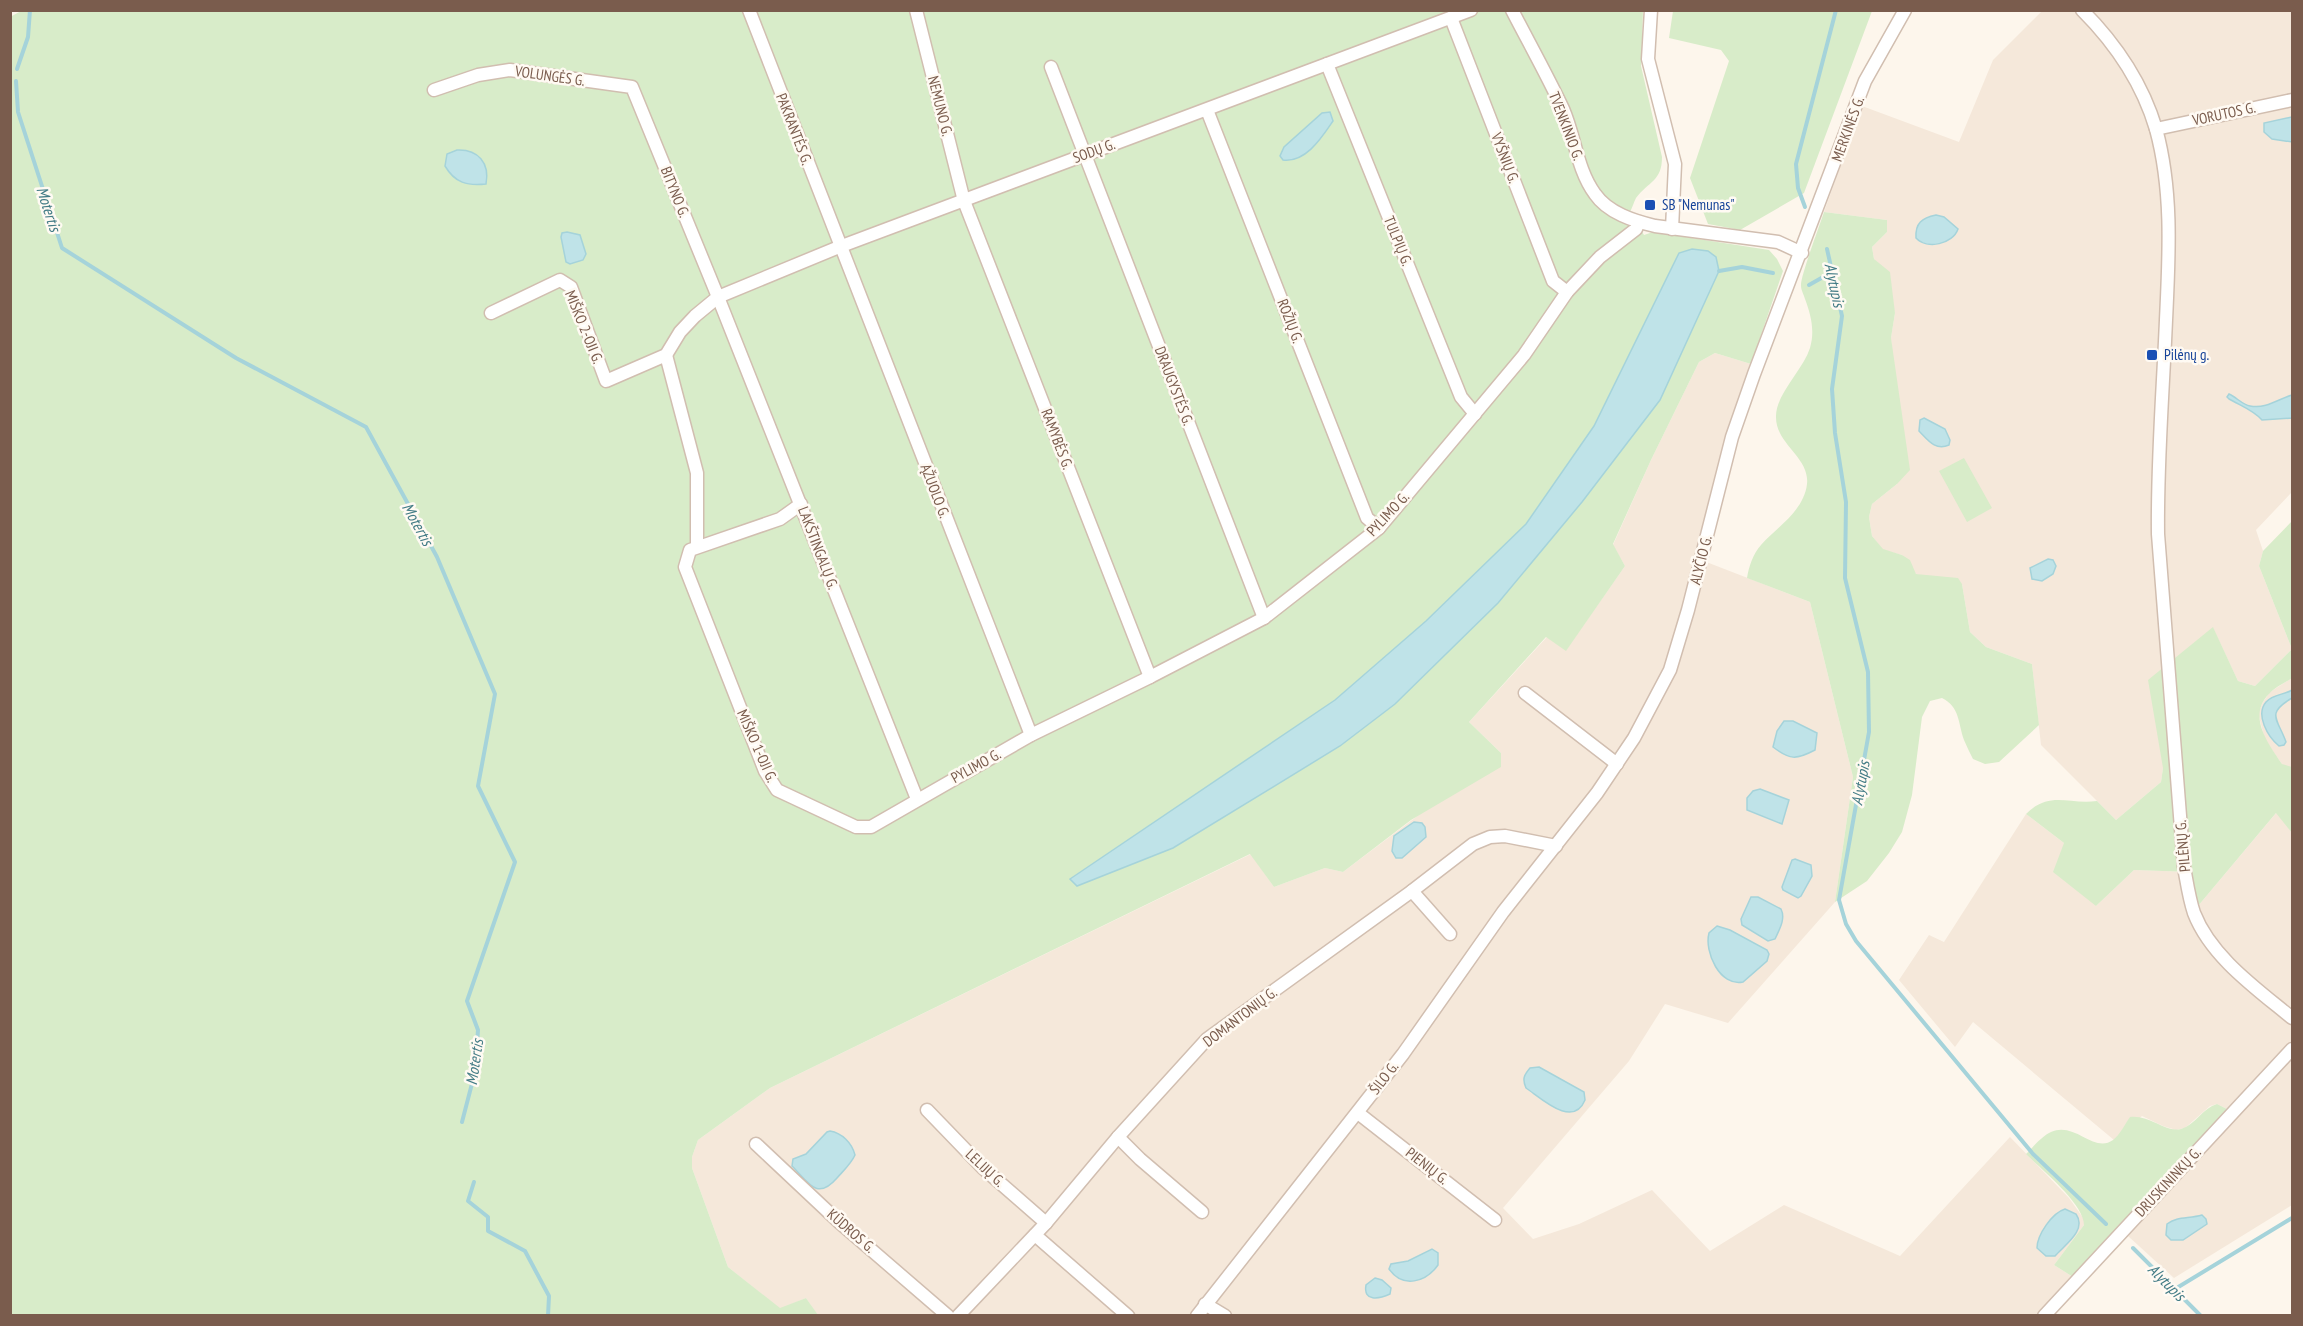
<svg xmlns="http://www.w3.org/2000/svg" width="2303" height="1326" font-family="'PT Sans Narrow',sans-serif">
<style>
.residential{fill:#f5e8da}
.green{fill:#d8ecc9;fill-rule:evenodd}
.water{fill:#bfe3e8;stroke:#a5d3da;stroke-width:1.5}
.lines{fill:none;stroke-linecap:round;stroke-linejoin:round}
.stream{stroke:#a5d3da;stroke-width:4}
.minor-casing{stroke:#d1beb0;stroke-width:15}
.minor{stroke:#fff;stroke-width:12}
.transit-dot{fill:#1a4fb4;stroke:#fffaf3;stroke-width:2}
.labels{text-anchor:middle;stroke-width:5;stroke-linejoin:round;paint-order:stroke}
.street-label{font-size:15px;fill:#7a5c4d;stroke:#fffaf3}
.transit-label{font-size:15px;fill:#164399;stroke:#fffaf3;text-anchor:start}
.water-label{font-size:16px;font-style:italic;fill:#437c86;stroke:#fffaf3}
</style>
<rect width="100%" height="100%" fill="#fdf6ec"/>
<!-- residential -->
<g class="residential">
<polygon points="2042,11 2292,11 2292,492 2256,530 2263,551 2259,566 2292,649 2255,686 2238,681 2213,628 2163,768 2161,782 2116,820 2041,745 2032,664 1986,647 1970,632 1962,584 1916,574 1902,555 1883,550 1872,536 1869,517 1872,504 1897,484 1891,338 1895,313 1874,259 1872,247 1887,232 1887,220 1824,212 1862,106 1959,142 1993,60"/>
<polygon points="1715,353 1751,364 1726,441 1696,558 1810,602 1853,777 1835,902 1728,1023 1665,1004 1629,1061 1503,1208 1533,1239 1579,1224 1652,1190 1710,1251 1784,1205 1900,1256 2010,1137 2069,1198 2084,1219 2084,1225 2054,1265 2073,1277 2037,1315 818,1316 806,1298 780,1309 728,1267 692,1168 692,1157 698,1140 770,1088 1251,854 1274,887 1325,868 1343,872 1501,753 1469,722 1547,637 1566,650 1625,566 1613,545 1651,460 1699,362"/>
<polygon points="2292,678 2292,767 2288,768 2282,764 2265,740 2258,713 2263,702 2270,692"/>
<polygon points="2277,812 2292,833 2292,1040 2227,1109 2217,1104 2210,1106 2185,1128 2176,1130 2163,1126 2142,1116 2114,1140 1973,1022 1955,1047 1899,980 1929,935 1944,942 2026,814 2064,843 2096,906 2134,870 2191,872 2198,906"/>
<polygon points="2292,1058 2292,1205 2174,1278 2128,1236"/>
</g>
<!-- green -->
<g class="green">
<path d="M 23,10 L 1643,11 L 1641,66 L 1662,157 C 1662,181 1649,181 1636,198 C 1634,202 1632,208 1630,212 L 1644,235 L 1653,232 L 1769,250 L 1777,259 L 1783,271 L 1751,364 L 1715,353 L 1699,362 L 1651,460 L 1613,544 L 1625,566 L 1566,651 L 1546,637 L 1469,722 L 1501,753 L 1501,767 L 1411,820 L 1343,872 L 1325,868 L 1274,887 L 1250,854 L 770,1088 L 698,1140 L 692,1157 L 692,1168 L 728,1267 L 780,1308 L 806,1298 L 818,1315 L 11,1315 L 10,17 ZM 1679,253 L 1582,502 L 1498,603 L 1395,704 L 1340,746 L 1173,848 L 1070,879 L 1335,700 L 1426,621 L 1526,524 L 1594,426 Z"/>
<polygon points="1673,11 1872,11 1804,193 1740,230 1708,224 1690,178 1729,61 1721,50 1669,38"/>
<path d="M 1824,212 L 1887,220 L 1887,232 L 1872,247 L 1874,259 L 1890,272 L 1895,313 L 1891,338 L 1910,470 L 1897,484 L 1872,504 L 1869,517 L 1872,536 L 1883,549 L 1902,555 L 1910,560 L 1916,574 L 1958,578 L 1962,584 L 1970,632 L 1986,647 L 2032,664 L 2039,725 L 1999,762 L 1985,764 L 1973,759 C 1970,753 1967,747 1964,740 C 1958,723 1960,707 1942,698 L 1930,701 L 1922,717 L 1912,795 L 1902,832 L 1889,853 L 1867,881 L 1835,902 L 1853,777 L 1810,602 L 1747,578 C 1749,566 1753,554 1761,545 C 1777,527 1804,511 1807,484 C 1810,457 1775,444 1776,416 C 1776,394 1803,370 1810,348 C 1815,331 1811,315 1805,299 C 1804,295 1801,290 1801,286 C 1800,277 1820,225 1824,212 Z"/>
<polygon points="1964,458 1992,508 1967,522 1939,471"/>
<path d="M 2292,521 L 2292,678 C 2285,683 2275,687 2269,694 C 2247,716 2268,743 2282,764 L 2292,767 L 2292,833 L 2276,813 L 2198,906 L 2191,872 L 2134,870 L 2096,906 L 2053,872 L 2064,843 L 2026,814 C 2050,790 2068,805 2097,801 L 2116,820 L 2161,782 L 2163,768 L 2148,680 L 2213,627 L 2238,681 L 2255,686 L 2292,649 L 2259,566 L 2263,551 Z"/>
<path d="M 2217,1104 L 2227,1109 L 2073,1277 L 2054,1265 L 2084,1225 C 2084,1204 2042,1170 2026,1154 C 2033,1147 2042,1136 2051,1132 C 2075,1121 2094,1154 2113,1140 C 2120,1135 2125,1124 2130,1117 C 2151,1115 2165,1133 2181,1129 C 2195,1125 2203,1108 2217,1104 Z"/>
</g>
<!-- water -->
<g class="water">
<path d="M 1330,112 L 1333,121 C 1322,137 1306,163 1283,160 L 1280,156 L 1284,147 L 1322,113 Z"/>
<polygon points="2292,117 2292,142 2272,139 2264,132 2264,123"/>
<path d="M 457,150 C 478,149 490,163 486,184 C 467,186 455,183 445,166 L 447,154 Z"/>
<path d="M 1936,215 L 1944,217 L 1958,229 C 1953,244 1927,250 1916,238 C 1915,223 1922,218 1936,215 Z"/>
<polygon points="567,232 580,235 586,254 583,260 570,264 566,262 561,237 562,233"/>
<polygon points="1692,249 1708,251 1716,257 1719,271 1660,400 1582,502 1498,603 1395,704 1340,746 1173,848 1077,886 1070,879 1335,700 1426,621 1526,524 1594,426 1679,253"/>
<path d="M 2229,394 C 2236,397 2243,405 2250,406 C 2267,409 2278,399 2292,395 L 2292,418 L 2262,420 C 2253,410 2241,406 2229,399 L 2227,397 Z"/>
<path d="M 1924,418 L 1945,429 L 1950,440 L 1949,445 C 1935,451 1928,440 1919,431 L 1920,420 Z"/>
<polygon points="2048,559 2053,560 2056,566 2053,574 2042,581 2032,579 2030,568"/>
<path d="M 2292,690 L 2292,698 C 2265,714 2278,719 2286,742 L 2284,745 L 2279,746 C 2268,737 2255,715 2266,702 C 2273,694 2284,695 2292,690 Z"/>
<path d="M 1784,721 L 1793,721 L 1817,733 L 1815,750 C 1796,760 1790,760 1773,747 L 1777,731 Z"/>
<polygon points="1760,789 1789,800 1782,824 1747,810 1747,798 1753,791"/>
<polygon points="1414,822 1422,823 1425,827 1426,837 1402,858 1396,858 1392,851 1394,836"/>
<polygon points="1795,859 1811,865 1812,876 1801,896 1798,898 1783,890 1782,887 1792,860"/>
<path d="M 1751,897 L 1758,897 L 1781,909 C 1786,919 1779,930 1775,939 L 1768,941 L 1742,925 L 1741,919 Z"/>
<path d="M 1717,926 L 1730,930 L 1767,950 L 1769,954 L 1767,961 L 1743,982 C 1720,987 1704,952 1709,933 Z"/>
<path d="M 1539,1067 L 1584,1092 L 1585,1100 C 1573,1129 1541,1098 1526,1088 C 1522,1079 1524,1075 1530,1068 Z"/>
<path d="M 830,1131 C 842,1133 852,1143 855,1155 C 851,1164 843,1171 837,1178 C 817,1201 809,1183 792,1166 L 793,1159 L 806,1154 L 827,1132 Z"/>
<path d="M 2065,1209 L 2076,1214 C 2087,1230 2066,1244 2055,1256 L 2046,1256 L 2037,1248 C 2037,1235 2052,1213 2065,1209 Z"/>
<path d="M 2202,1215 L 2206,1219 L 2207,1224 L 2183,1240 L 2171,1240 L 2166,1235 L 2167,1224 C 2177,1216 2189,1219 2202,1215 Z"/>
<path d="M 1432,1249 L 1438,1253 L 1438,1265 C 1426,1282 1403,1289 1389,1269 L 1391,1264 L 1408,1261 Z"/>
<path d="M 1375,1278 L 1382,1280 L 1391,1288 L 1390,1294 C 1379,1299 1363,1302 1366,1285 Z"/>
</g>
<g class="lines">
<!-- stream -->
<g class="stream">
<polyline points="17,69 28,37 30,10"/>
<polyline points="16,81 18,112 62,248 236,358 366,427 437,557 495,694 478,786 515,862 467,1001 478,1030 475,1072 462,1122"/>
<polyline points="1805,207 1798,188 1796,164 1836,10"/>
<polyline points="1827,249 1842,316 1832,389 1835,433 1846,502 1845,578 1868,672 1869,732 1839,900 1846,924 1856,941 2033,1154 2106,1224"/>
<polyline points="1719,271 1742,267 1773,273"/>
<polyline points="1809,285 1832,272"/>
<polyline points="474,1182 468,1201 488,1217 488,1231 525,1251 549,1296 548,1316"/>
<polyline points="2133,1248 2201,1316"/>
<polyline points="2175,1289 2292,1218"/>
</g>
<defs>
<g id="minor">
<polyline points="749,10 1031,735"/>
<polyline points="916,10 964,201 1150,677"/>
<path d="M 1512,10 C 1529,43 1547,75 1563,109 C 1575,136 1577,170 1595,194 C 1608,213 1634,221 1655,226 L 1778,242 L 1802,253"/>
<polyline points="1651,10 1648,59 1675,164 1672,229"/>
<path d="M 2082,10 C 2116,44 2142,82 2156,129 C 2173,191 2169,256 2166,320 C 2163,391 2157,462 2158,534 L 2184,867 C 2187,883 2189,898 2194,913 C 2211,957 2257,989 2292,1018"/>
<polyline points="1451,18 1553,281 1567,292"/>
<polyline points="1327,64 1461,397 1475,414"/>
<polyline points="1051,67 1264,618"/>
<polyline points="434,90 478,75 510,70 632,87 718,297 917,799"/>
<polyline points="1207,110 1367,518 1379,528"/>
<polyline points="2156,129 2292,100"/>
<polyline points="491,313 560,280 571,287 606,381 666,355 680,332 695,316 718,297 839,247 1471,10"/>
<polyline points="666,355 697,473 697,547"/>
<polyline points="801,504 780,519 690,550 685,567 765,771 777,790 856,827 871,827 1031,735 1150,677 1264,618 1379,528 1524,355 1567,292 1600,257 1636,229 1639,222"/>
<polyline points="1525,693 1617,764"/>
<polyline points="1412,891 1450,934"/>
<polyline points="927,1110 983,1168 1046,1223"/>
<polyline points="1358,1113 1495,1220"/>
<polyline points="1118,1137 1140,1159 1202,1212"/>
<polyline points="756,1144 839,1222 948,1316"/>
<polyline points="1035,1235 1128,1316"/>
<polyline points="1205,1304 1225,1316"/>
<polyline points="958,1316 1046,1223 1118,1137 1207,1039 1412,891 1473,844 1490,837 1505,836 1556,846"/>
<polyline points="1197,1316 1403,1054 1503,912 1597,793 1634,738 1670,670 1688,610 1732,437 1754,374 1865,81 1905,10"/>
<polyline points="2044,1316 2292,1049"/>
</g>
</defs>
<!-- minor casing -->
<use href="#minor" class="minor-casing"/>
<!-- minor -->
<use href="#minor" class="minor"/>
</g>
<!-- markers -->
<g class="transit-dot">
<rect x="1644" y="199" width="12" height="12" rx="3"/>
<rect x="2146" y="349" width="12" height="12" rx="3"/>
</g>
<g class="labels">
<!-- street labels -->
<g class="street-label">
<text transform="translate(550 76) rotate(8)" y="5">VOLUNGĖS G.</text>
<text transform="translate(940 106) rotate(76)" y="5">NEMUNO G.</text>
<text transform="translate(2224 114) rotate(-12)" y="5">VORUTOS G.</text>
<text transform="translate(1566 126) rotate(69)" y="5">TVENKINIO G.</text>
<text transform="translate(794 129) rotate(69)" y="5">PAKRANTĖS G.</text>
<text transform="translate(1848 129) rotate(-70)" y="5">MERKINĖS G.</text>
<text transform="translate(1094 151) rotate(-20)" y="5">SODŲ G.</text>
<text transform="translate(1505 158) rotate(69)" y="5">VYŠNIŲ G.</text>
<text transform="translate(675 192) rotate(68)" y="5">BITYNO G.</text>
<text transform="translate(1398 241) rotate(68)" y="5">TULPIŲ G.</text>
<text transform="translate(1290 321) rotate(69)" y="5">ROŽIŲ G.</text>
<text transform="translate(584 327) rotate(68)" y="5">MIŠKO 2-OJI G.</text>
<text transform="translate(1174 386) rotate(69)" y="5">DRAUGYSTĖS G.</text>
<text transform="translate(1057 439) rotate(69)" y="5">RAMYBĖS G.</text>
<text transform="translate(935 491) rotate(69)" y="5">ĄŽUOLO G.</text>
<text transform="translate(1388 514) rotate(-47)" y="5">PYLIMO G.</text>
<text transform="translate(818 548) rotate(69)" y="5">LAKŠTINGALŲ G.</text>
<text transform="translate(1701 560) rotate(-76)" y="5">ALYČIO G.</text>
<text transform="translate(757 746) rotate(66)" y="5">MIŠKO 1-OJI G.</text>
<text transform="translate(976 766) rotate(-29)" y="5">PYLIMO G.</text>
<text transform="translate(2183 846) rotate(-95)" y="5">PILĖNŲ G.</text>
<text transform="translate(1240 1017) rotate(-37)" y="5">DOMANTONIŲ G.</text>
<text transform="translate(1384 1078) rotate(-52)" y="5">ŠILO G.</text>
<text transform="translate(1427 1166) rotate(38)" y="5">PIENIŲ G.</text>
<text transform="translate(985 1168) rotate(43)" y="5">LELIJŲ G.</text>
<text transform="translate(2168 1182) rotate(-47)" y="5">DRUSKININKŲ G.</text>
<text transform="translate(851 1231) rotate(41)" y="5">KŪDROS G.</text>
</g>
<!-- transit labels -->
<g class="transit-label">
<text x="1662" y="210">SB "Nemunas"</text>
<text x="2164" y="360">Pilėnų g.</text>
</g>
<!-- water labels -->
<g class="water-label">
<text transform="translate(49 209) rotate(72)" y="6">Motertis</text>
<text transform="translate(1835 285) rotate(78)" y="6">Alytupis</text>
<text transform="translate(418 524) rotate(61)" y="6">Motertis</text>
<text transform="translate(1860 783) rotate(-80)" y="6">Alytupis</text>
<text transform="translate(474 1062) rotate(-82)" y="6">Motertis</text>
<text transform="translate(2167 1282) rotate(45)" y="6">Alytupis</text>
</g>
</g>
<!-- border -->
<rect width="2303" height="1326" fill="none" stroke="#7a5c4d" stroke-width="24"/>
</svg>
